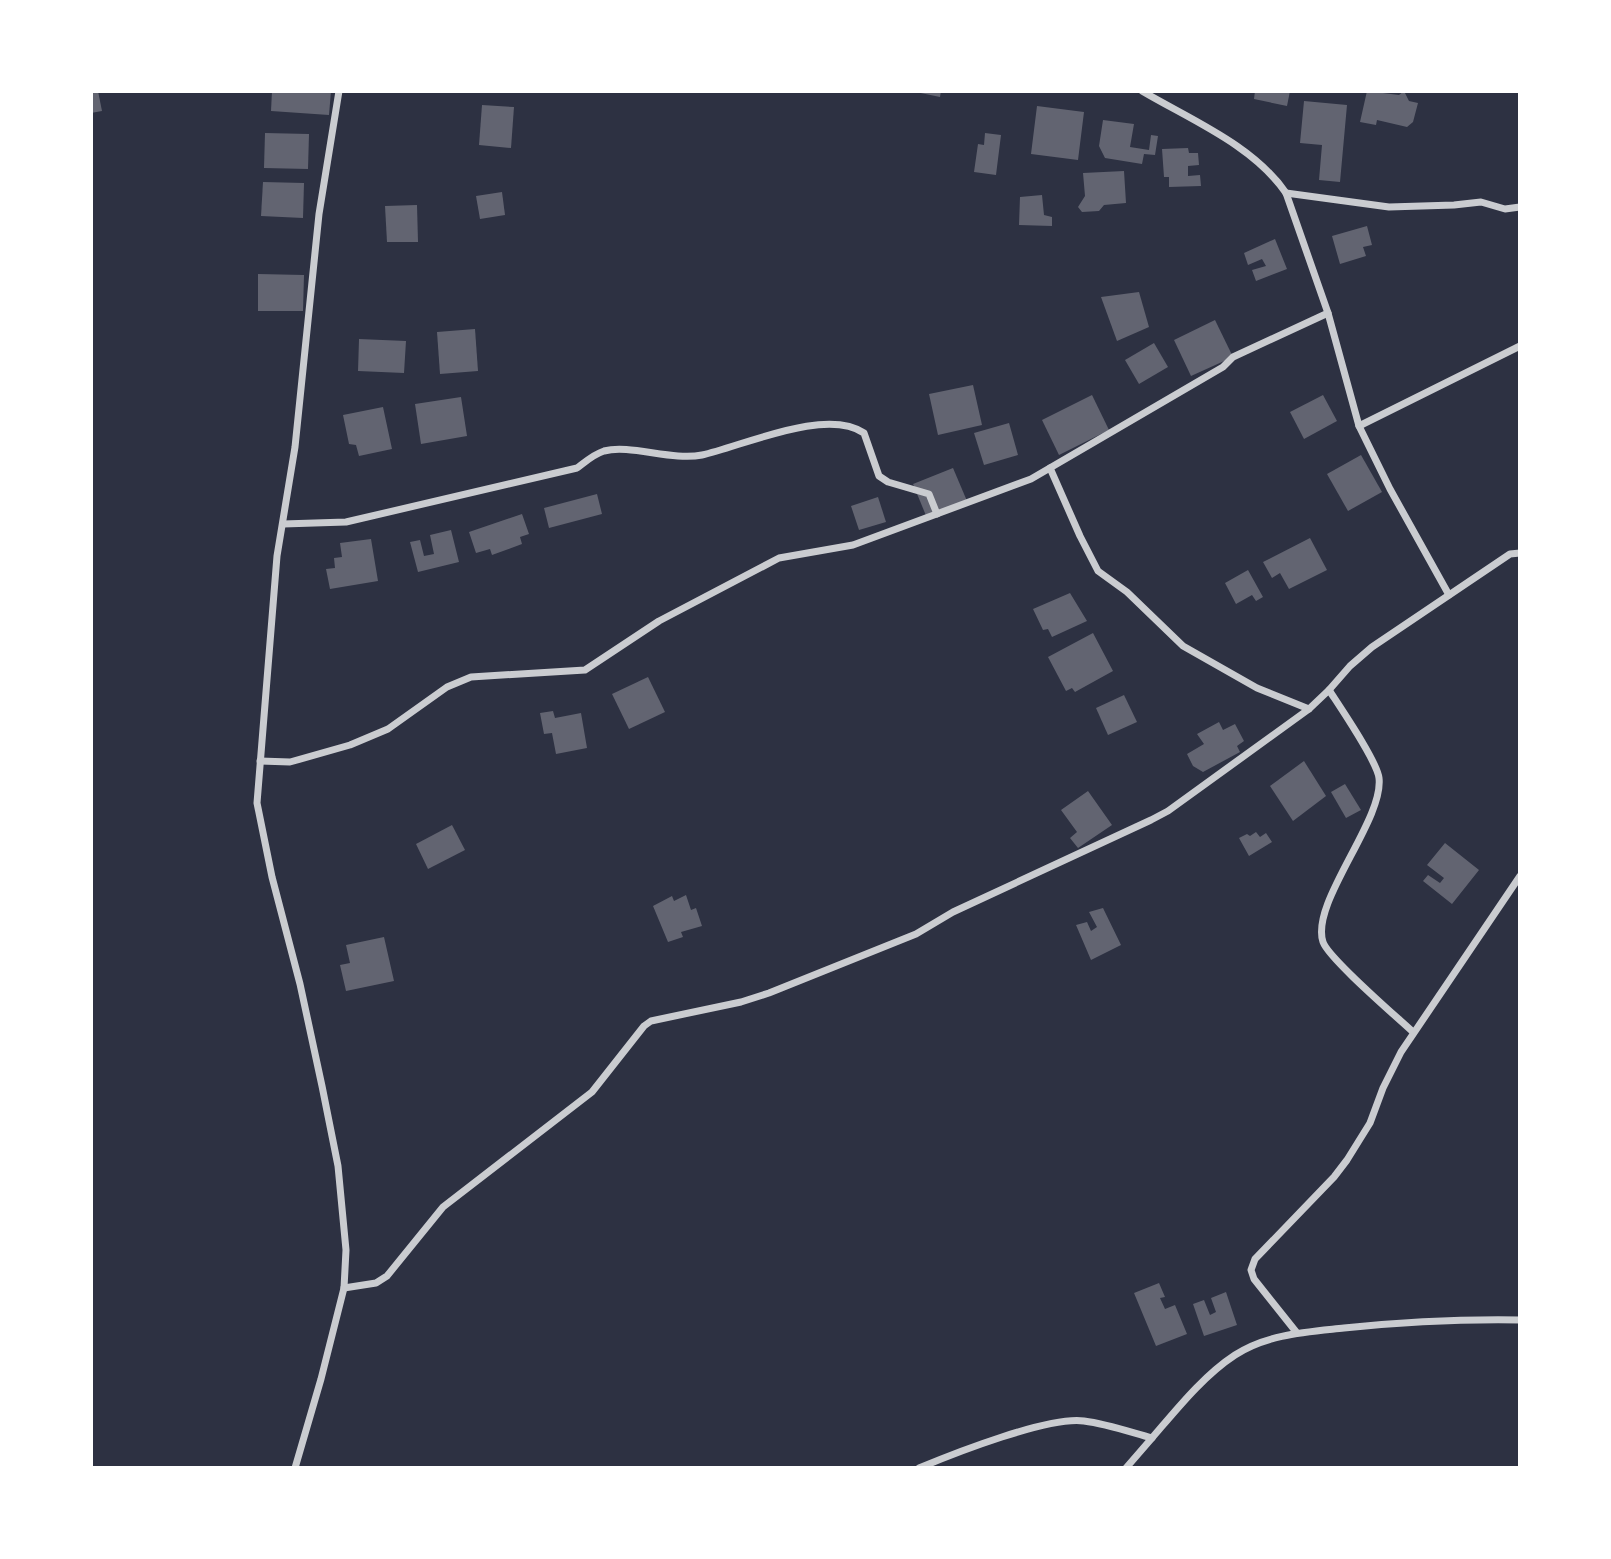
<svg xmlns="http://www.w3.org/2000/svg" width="1611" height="1559" font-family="Karla,sans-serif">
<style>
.building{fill:#626471}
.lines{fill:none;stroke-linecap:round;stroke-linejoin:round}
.minor{stroke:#caccd0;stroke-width:7}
</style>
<rect width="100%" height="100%" fill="#2d3142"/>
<!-- building -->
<g class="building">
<polygon points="91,91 98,91 102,111 91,113"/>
<polygon points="272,91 331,91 329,115 271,111"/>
<polygon points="911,91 941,91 940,97"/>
<polygon points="1255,91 1290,91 1287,106 1254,99"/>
<polygon points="1367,91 1399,95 1404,91 1409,101 1418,103 1413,122 1407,127 1377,120 1376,125 1360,122"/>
<polygon points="1304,101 1347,105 1340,182 1319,180 1322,145 1300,143"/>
<polygon points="482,105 514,107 511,148 479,145"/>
<polygon points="1037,106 1084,112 1078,160 1031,154"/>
<polygon points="1103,120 1134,124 1130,147 1149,150 1151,135 1158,136 1155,155 1144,154 1142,164 1105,158 1099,146"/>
<polygon points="265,133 309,134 308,169 264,168"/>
<polygon points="985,133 1001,135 996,175 974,172 978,144 984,145"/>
<polygon points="1188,148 1189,153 1198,153 1199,165 1188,166 1188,176 1200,175 1201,186 1169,187 1169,177 1164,177 1162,149"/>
<polygon points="1124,171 1126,203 1104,205 1099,211 1082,212 1078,207 1085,196 1083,173"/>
<polygon points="263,182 304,183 303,218 261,216"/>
<polygon points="502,192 505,215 480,219 476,196"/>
<polygon points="1042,195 1044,215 1052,217 1052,226 1019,225 1020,197"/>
<polygon points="417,205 418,242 387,242 385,206"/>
<polygon points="1367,226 1372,245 1363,247 1366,256 1340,264 1332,236"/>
<polygon points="1275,239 1287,269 1256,281 1252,270 1266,266 1262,259 1248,265 1244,253"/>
<polygon points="258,274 304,275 303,311 258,311"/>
<polygon points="1139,292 1149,327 1117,341 1101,297"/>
<polygon points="1215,320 1233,357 1191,376 1174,340"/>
<polygon points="475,329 478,371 440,374 437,332"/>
<polygon points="359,339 406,341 404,373 358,371"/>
<polygon points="1154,343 1168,367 1139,384 1125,360"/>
<polygon points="973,385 982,425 938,435 929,394"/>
<polygon points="1092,395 1109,430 1059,455 1042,420"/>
<polygon points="1323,395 1337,421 1304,439 1290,412"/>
<polygon points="461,397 467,436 421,444 415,404"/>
<polygon points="383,407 392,449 359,456 356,445 349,444 343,415"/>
<polygon points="1009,423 1018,455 984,465 974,433"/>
<polygon points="1361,455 1382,492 1348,511 1327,474"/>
<polygon points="953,468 967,501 927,518 913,484"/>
<polygon points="597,494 602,514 549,528 544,508"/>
<polygon points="878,497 886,522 859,530 851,506"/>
<polygon points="522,514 529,534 520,537 522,544 492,555 490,549 476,553 469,532"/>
<polygon points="451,530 459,562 418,572 410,542 420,540 424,556 434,554 430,535"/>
<polygon points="1310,538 1327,570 1289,589 1280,573 1272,578 1263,562"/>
<polygon points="371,539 378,581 330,589 326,569 335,568 334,558 342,557 340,543"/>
<polygon points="1248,570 1263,597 1256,601 1252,595 1236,604 1225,583"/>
<polygon points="1070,593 1087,621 1052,637 1048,629 1043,630 1033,609"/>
<polygon points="1093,633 1113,671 1075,692 1072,688 1066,691 1048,657"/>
<polygon points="648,677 665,712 629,729 612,694"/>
<polygon points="1124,695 1137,722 1108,735 1096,708"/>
<polygon points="553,711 555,718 581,713 587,748 556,754 552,733 544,734 540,713"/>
<polygon points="1219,722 1223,730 1235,724 1244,741 1237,746 1240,752 1203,772 1193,766 1187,754 1204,744 1197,734"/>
<polygon points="1304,761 1326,796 1293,821 1270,786"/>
<polygon points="1345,784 1361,810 1346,818 1331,792"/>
<polygon points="1088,791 1112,825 1078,848 1070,838 1077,832 1061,810"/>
<polygon points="452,825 465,850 428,869 416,844"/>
<polygon points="1256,832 1260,837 1266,833 1272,842 1249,856 1239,838 1247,834 1250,836"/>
<polygon points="1445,843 1479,870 1452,904 1423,881 1428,875 1440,883 1444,878 1427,865"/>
<polygon points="686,895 691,910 696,908 702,926 681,932 683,937 668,942 653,906 672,896 674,901"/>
<polygon points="1103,908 1121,945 1091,960 1076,925 1087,922 1091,931 1097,927 1089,912"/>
<polygon points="384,937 394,981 346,991 340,965 350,963 346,945"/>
<polygon points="1159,1283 1165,1297 1160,1298 1165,1309 1175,1305 1187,1334 1156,1346 1134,1293"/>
<polygon points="1226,1292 1237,1325 1204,1336 1193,1304 1204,1300 1210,1315 1216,1312 1211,1298"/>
</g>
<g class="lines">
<!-- minor -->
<g class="minor">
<polyline points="1286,193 1389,207 1454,205 1481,202 1505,209 1520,207"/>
<polyline points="1328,313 1359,426 1390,489 1449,595"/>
<polyline points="1359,426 1520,346"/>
<polyline points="1050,468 1080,536 1098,571 1127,592 1183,646 1257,688 1309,709"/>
<path d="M 283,524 L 346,522 L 577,468 C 585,462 594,454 604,451 C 630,444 672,461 702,455 C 743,446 826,407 864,433 L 879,476 L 888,482 L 929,494 L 937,514"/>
<polyline points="1329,690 1350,666 1372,647 1510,554 1520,553"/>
<path d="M 260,761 L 290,762 L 350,745 L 388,729 L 447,687 L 471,677 L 585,670 L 659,621 L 779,558 L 853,545 L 1031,479 L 1223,367 L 1233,357 L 1328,313 L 1286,193 C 1253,145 1191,120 1142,91"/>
<path d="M 344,1288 L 376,1283 L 387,1276 L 443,1207 L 592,1092 L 644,1026 L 651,1021 L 741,1002 L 769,993 L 916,934 L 953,912 L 1151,820 L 1168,811 L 1309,709 L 1329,690 C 1340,707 1377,761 1379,778 C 1384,820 1310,903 1323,942 C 1329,959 1397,1017 1413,1032"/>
<polyline points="1297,1333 1254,1279 1251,1270 1255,1259 1334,1177 1347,1160 1370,1123 1383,1088 1401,1052 1520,876"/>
<polyline points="295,1468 321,1379 344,1288 346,1250 338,1166 322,1086 300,984 272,877 257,803 277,556 295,447 319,214 339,91"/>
<path d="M 919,1468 C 955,1453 1049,1416 1084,1421 C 1107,1424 1130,1432 1152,1438 C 1177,1409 1203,1376 1235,1355 C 1267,1334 1307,1332 1344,1328 C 1403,1322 1461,1319 1520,1320"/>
<polyline points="1126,1468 1152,1438"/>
</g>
</g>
<!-- border -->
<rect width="1611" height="1559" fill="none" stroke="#ffffff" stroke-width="186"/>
</svg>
